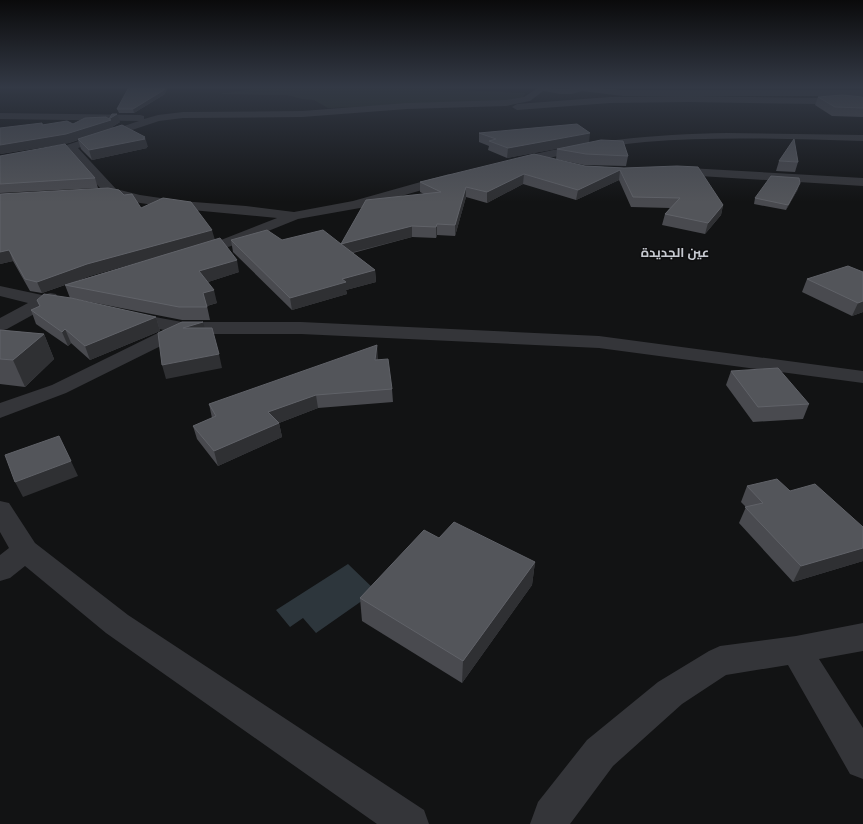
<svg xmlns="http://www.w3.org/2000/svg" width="863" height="824" font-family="'IBM Plex Sans',Cairo,sans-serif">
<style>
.green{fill:#1f2620}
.water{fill:#2d363c}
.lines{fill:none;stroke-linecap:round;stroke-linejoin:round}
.minor{fill:#343539;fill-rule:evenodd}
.tertiary{fill:#343539;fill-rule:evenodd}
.wall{fill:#494a4f;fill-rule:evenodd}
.shaded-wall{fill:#2f3033}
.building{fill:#53555a;stroke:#606268}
.labels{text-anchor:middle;stroke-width:3;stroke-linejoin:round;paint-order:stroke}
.far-quarter-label{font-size:13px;font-weight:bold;fill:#c6c9d0;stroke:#0e0e0f}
</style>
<rect width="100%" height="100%" fill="#121314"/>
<!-- green -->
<polygon class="green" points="269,87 386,87 526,93 522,98 507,101 328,108 314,100 302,99 287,95 218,94"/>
<!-- water -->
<polygon class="water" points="348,564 376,591 316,633 303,618 290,627 276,610"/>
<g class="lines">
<!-- minor -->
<g class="minor">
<polygon points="539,87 546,87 547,88 530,101 506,106 407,109 302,117 183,118 159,121 78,148 116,189 140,195 181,201 246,206 294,212 353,201 449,174 453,175 455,178 453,181 360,208 298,219 231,246 196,257 191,255 188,252 191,249 221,240 277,218 181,209 140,203 106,195 65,147 67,145 139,121 0,119 0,113 140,115 144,116 144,119 158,115 183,112 302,111 407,103 506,100 524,97"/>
<polygon points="689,96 816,98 840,96 845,99 840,102 816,104 689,102 610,103 517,110 512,107 517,104 610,97"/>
<path d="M 727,133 L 863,135 L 863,141 C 791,139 717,136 645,142 C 601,146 557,156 514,166 L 510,164 L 508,162 L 510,160 C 583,141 652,134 727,133 Z"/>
<polygon points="671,167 863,178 863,186 667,174 665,171 667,168"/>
<polygon points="0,286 42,295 50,293 56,294 58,298 73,300 76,304 73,308 67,309 47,307 7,329 0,331 0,318 28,303 0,296"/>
<polygon points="128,312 182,322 301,322 599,336 863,371 863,383 599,348 301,334 185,334 66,393 0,418 0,403 52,385 164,330 122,321 119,317 122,313"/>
<polygon points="0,501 9,503 35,543 128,615 424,810 429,824 377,824 106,633 25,566 10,578 0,581 0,555 9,548 0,532"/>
<polygon points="863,623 863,651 819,659 863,728 863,779 850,774 788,665 726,675 682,704 613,766 570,824 530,824 538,802 587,740 658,682 709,651 720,646 796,636"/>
</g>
<!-- tertiary -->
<polygon class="tertiary" points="533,87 567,89 576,87 590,87 623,90 863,90 863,96 623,96 582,91 572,94 560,94 539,90"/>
</g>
<!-- wall -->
<g class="wall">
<polygon points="784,87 842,87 841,88 787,88"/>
<polygon points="165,94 134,113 119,113 117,109"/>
<polygon points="818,97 863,97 863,117 832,116 815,105"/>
<polygon points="109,119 120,122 112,127 113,128 148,147 147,147 147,148 92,160 81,149 78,140 69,143 0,154 42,123 43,125 73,124"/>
<polygon points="479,133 589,142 628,156 626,166 584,165 556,159 557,149 576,145 507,158 488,150 489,146 479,142"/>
<polygon points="0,156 95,178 98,188 0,193"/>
<polygon points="779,161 798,162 795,172 776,171"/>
<polygon points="585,166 624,168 723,205 721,215 705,234 662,225 665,214 670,208 631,207 619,180 576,200 523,184 487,203 466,197 455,236 437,235 436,238 412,237 353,253 375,270 376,282 346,290 347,294 292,310 233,252 231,240 282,240 341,244 424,194 420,192 420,182"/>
<polygon points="798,189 786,210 754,204 755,198"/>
<path d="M 0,194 L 141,208 L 214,240 L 239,272 L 208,282 L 217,303 L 207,306 L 210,320 L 182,320 L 70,298 L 65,285 L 42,293 L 30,291 L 13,261 L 0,264 ZM 173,252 L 71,283 L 90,276 Z"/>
<polygon points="863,272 863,312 852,316 802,292 807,279"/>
<polygon points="37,300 156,317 160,331 90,360 71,343 68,346 36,324 31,310 40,307"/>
<polygon points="0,330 44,334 54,359 25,387 0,384"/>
<polygon points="378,358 378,360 392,389 393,402 318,408 279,423 282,437 218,466 197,439 193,426 212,418 209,404"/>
<polygon points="731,371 809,404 803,419 753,422 726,385"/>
<polygon points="747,486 790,491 863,527 863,561 793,582 739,523 746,507 741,502"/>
<polygon points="439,538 535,562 532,585 462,683 362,621 360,598"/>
</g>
<!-- shaded-wall -->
<g class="shaded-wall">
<polygon points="165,87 168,87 165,94 134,113 133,109"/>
<polygon points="117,114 120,122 112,127 113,128 69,143 0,154 0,145 109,119"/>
<polygon points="590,133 589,143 507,158 508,148"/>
<polygon points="145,137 148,147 147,147 147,148 92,160 89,150"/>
<polygon points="620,170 619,180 576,200 578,190"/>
<polygon points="524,174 523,184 487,203 487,192"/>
<polygon points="800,183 798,189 786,210 788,205"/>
<polygon points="466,187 466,197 455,236 455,225"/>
<polygon points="723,205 721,215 705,234 708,223"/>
<polygon points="437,224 437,235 436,238 436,227"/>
<polygon points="412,226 412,237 342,255 341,244"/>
<polygon points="212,230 215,240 90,276 42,293 37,282 87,264"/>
<polygon points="9,250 13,261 0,264 0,252"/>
<polygon points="237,260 239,272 202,284 199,271"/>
<polygon points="375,270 376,282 346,290 347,294 292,310 290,298 342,279"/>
<polygon points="214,290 217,303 206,306 203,293"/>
<polygon points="863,301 863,312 852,316 858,303"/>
<polygon points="156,317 160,331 90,360 85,346"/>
<polygon points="203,322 207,336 183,328"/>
<polygon points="65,329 71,343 68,346 62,332"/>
<polygon points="44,334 54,359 25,387 13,360"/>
<polygon points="377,345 378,358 376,373 375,360"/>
<polygon points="219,354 222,368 166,379 162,365"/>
<polygon points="316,395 318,408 271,426 268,412"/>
<polygon points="279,423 282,437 218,466 214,451"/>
<polygon points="71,461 78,476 23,497 15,482"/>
<polygon points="863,548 863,561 793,582 801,566"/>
<polygon points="535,562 532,585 462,683 463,661"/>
</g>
<!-- building -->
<g class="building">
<polygon points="129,87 165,87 164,90 133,109 117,109"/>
<polygon points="842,95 863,97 863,108 835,107 818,97"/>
<polygon points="112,114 117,114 109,119 111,120 66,134 0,145 0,128 42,123 42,125 67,121 73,124 85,118 106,117 109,119"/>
<polygon points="577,124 590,133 508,148 489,141 496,139 479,133"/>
<polygon points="122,125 145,137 143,138 145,139 89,150 78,139"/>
<polygon points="794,139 798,162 779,161"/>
<polygon points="601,140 623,141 628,156 586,154 557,149"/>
<polygon points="65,144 95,178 0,184 0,156"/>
<polygon points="534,154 585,166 624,168 677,166 698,167 723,205 708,223 665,214 680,198 633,197 620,170 578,190 524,174 487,192 466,187 455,225 437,224 436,227 412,226 341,244 375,270 342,279 346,282 290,298 231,240 267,230 282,240 323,230 341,244 366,200 441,192 420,182"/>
<polygon points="771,176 799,178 800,183 788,205 755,198"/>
<polygon points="108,188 119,190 124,195 132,194 141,208 163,198 191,202 212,230 87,264 37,282 25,279 9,250 0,252 0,194"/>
<polygon points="220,238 237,260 199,271 214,290 203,293 207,307 179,307 65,285"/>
<polygon points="848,266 863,272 863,301 858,303 807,279"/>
<polygon points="44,294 71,298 156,317 85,346 65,329 62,332 31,310 40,306 37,300"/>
<polygon points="182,322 203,322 183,328 212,328 219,354 162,365 158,333"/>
<polygon points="0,330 44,334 13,360 0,359"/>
<polygon points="377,345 375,360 388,359 392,389 316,395 268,412 279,423 214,451 193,426 216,416 209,404"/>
<polygon points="778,368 809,404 758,407 731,371"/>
<polygon points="59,436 71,461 15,482 5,455"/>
<polygon points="777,479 790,491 815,484 863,527 863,548 801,566 745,507 763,503 747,486"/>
<polygon points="454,522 535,562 463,661 360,598 424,530 439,538"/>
</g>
<!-- sky -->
<linearGradient id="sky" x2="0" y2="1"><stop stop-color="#0a0a0b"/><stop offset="0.43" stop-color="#333945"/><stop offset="1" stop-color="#333945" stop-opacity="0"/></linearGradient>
<rect width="863" height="202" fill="url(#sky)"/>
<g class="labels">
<!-- far-quarter labels -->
<g class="far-quarter-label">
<text x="675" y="257">عين الجديدة</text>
</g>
</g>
</svg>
